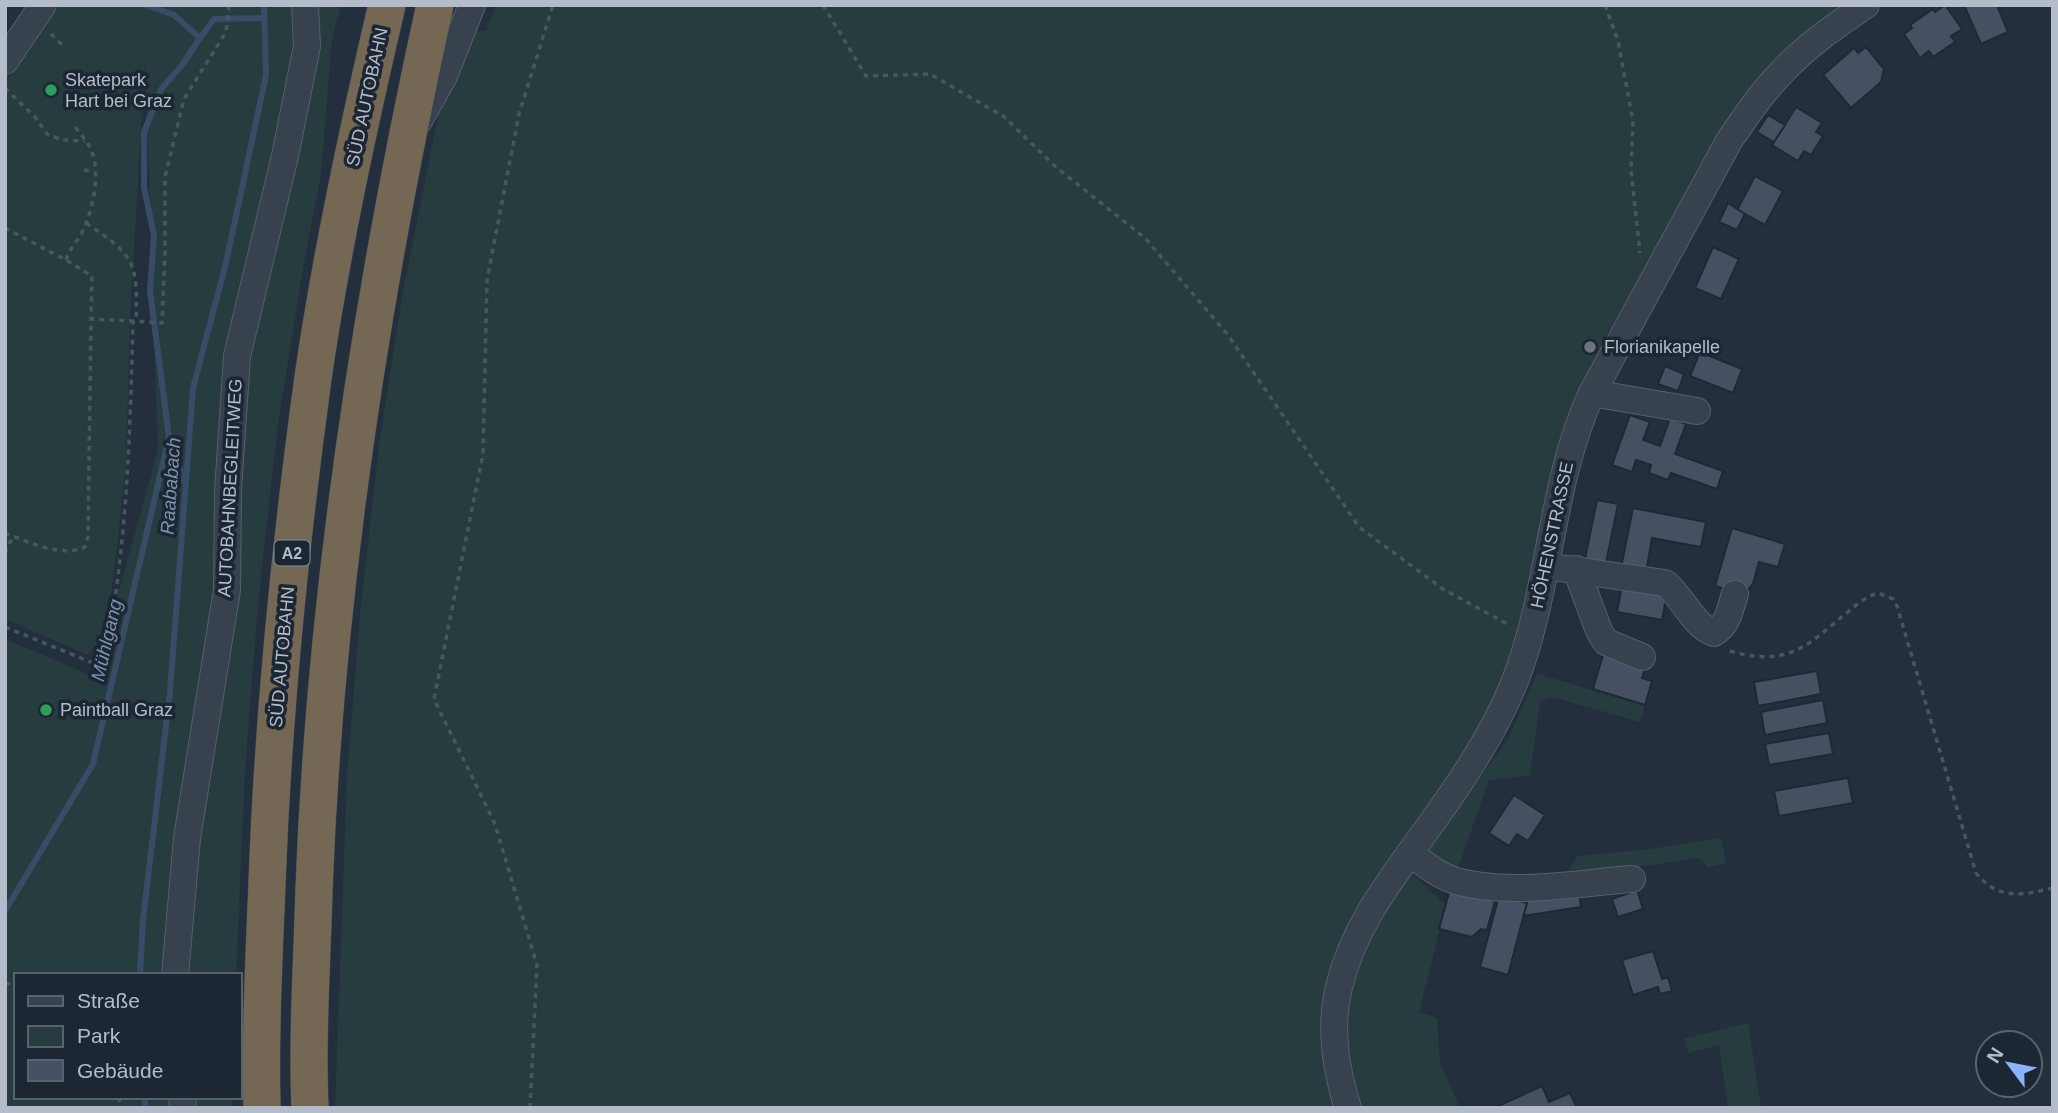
<svg xmlns="http://www.w3.org/2000/svg" width="2058" height="1113" font-family="Arial,sans-serif">
<style>
.green{fill:#263c3f}
.lines{fill:none;stroke-linecap:round;stroke-linejoin:round}
.stream{stroke:#394c67;stroke-width:6}
.building{fill:#455162;stroke:#1f2835;stroke-width:2}
.minor-casing{stroke:#565f6c;stroke-width:28}
.highway-casing{stroke:#434c59;stroke-width:38}
.path{stroke:#44595c;stroke-width:3.5;stroke-dasharray:5 5;stroke-linecap:butt}
.minor{stroke:#38414e;stroke-width:26}
.highway{stroke:#746855;stroke-width:37}
.leisure-dot{fill:#2e9e5b;stroke:#1d2633;stroke-width:2.5}
.worship-dot{fill:#6b7280;stroke:#1d2633;stroke-width:2.5}
.labels{text-anchor:middle;stroke-width:7;stroke-linejoin:round;paint-order:stroke}
.shield{fill:#1d2633;stroke:#878f9c;stroke-width:2}
.shield-label{font-size:16px;font-weight:bold;fill:#b4bcc9}
.poi-label{font-size:18px;fill:#b4bcc9;stroke:#1d2633;text-anchor:start}
.street-label{font-size:18px;fill:#b4bcc9;stroke:#1d2633}
.water-label{font-size:19px;font-style:italic;fill:#7c92b1;stroke:#1d2633}
</style>
<rect width="100%" height="100%" fill="#242f3e"/>
<!-- green -->
<g class="green">
<polygon points="60,5 341,5 332,39 321,174 302,274 278,424 258,604 245,770 236,975 16,975 16,1097 232,1097 232,1108 5,1108 5,639 95,677 158,450 145,60 130,320 126,465 113,582 103,636 88,655 5,619 5,83"/>
<polygon points="496,5 1856,5 1819,32 1668,229 1606,335 1577,410 1504,703 1360,909 1336,1108 335,1108 347,776 360,614 380,438 403,291 455,32 486,31"/>
<polygon points="1537,674 1645,705 1640,722 1552,697 1540,701 1530,775 1489,780 1456,874 1430,854 1430,847 1508,739"/>
<polygon points="1721,838 1726,863 1707,868 1704,861 1697,858 1593,874 1565,875 1578,856 1650,849"/>
<polygon points="1409,871 1446,905 1419,1012 1437,1018 1440,1062 1458,1104 1457,1108 1358,1108 1345,1053 1349,992 1369,936"/>
<polygon points="1748,1023 1761,1108 1728,1108 1719,1045 1688,1053 1684,1039"/>
</g>
<g class="lines">
<!-- stream -->
<g class="stream">
<polyline points="146,5 174,15 200,38 214,19 263,18"/>
<polyline points="185,483 169,437 150,291 154,236 144,187 144,132 162,88 183,64 200,38"/>
<polyline points="5,911 93,764 169,437"/>
<polyline points="140,975 143,920 170,692 193,388 226,263 266,75 264,5"/>
<polyline points="144,1097 146,1108"/>
</g>
</g>
<!-- building -->
<g class="building">
<polygon points="1945,5 1962,29 1951,36 1955,42 1933,57 1929,51 1920,58 1904,34 1912,28 1910,25 1933,9 1935,12"/>
<polygon points="1964,5 1997,5 2008,32 1981,44"/>
<polygon points="1866,47 1884,69 1881,82 1851,108 1823,75 1854,48 1858,53"/>
<polygon points="1796,107 1822,123 1816,132 1823,136 1811,155 1804,151 1798,161 1772,145"/>
<polygon points="1768,115 1785,125 1774,142 1757,132"/>
<polygon points="1755,176 1783,191 1765,225 1737,210"/>
<polygon points="1728,203 1745,214 1737,230 1719,222"/>
<polygon points="1713,247 1739,259 1721,299 1695,288"/>
<polygon points="1700,352 1742,369 1733,393 1690,376"/>
<polygon points="1665,366 1684,374 1678,391 1658,384"/>
<polygon points="1630,415 1650,422 1643,440 1660,446 1670,418 1686,424 1675,454 1723,471 1717,489 1671,473 1668,480 1649,473 1651,465 1636,460 1632,472 1612,465"/>
<polygon points="1597,500 1618,504 1606,563 1585,559"/>
<polygon points="1633,508 1706,522 1701,547 1652,538 1646,573 1621,568"/>
<polygon points="1732,528 1785,544 1778,567 1759,562 1753,584 1744,594 1715,586"/>
<polygon points="1622,586 1667,593 1662,620 1617,612"/>
<polygon points="1603,655 1645,668 1642,678 1652,681 1645,705 1593,689"/>
<polygon points="1817,671 1821,694 1758,706 1754,682"/>
<polygon points="1823,700 1827,723 1765,735 1761,712"/>
<polygon points="1829,733 1833,754 1769,765 1765,744"/>
<polygon points="1848,778 1853,803 1779,816 1774,791"/>
<polygon points="1514,795 1545,815 1528,841 1517,834 1509,846 1489,833"/>
<polygon points="1578,888 1581,907 1523,916 1527,903 1511,899"/>
<polygon points="1450,889 1495,901 1487,930 1481,929 1472,937 1439,929"/>
<polygon points="1637,890 1643,909 1618,917 1612,899"/>
<polygon points="1499,896 1527,903 1508,975 1480,967"/>
<polygon points="1653,951 1662,979 1668,977 1672,991 1660,994 1658,987 1633,995 1622,960"/>
<polygon points="1542,1086 1549,1102 1570,1093 1577,1108 1494,1108"/>
</g>
<g class="lines">
<defs>
<g id="minor">
<polyline points="5,61 43,5"/>
<polyline points="418,122 444,76 472,5"/>
<polyline points="1592,393 1697,411"/>
<path d="M 1546,566 L 1665,583 C 1683,597 1693,626 1714,633 C 1728,625 1730,609 1735,594"/>
<polyline points="1576,569 1599,631 1606,642 1642,657"/>
<path d="M 1410,853 C 1424,864 1439,876 1456,881 C 1509,896 1578,883 1632,879"/>
<polyline points="175,975 187,838 227,590 228,491 237,356 285,156 307,46 305,5"/>
<polyline points="182,1097 183,1108"/>
<path d="M 1348,1108 C 1336,1070 1329,1026 1339,987 C 1353,928 1388,883 1423,835 C 1460,784 1498,729 1519,670 C 1551,581 1552,478 1592,393 L 1729,141 C 1746,116 1762,92 1783,71 C 1807,45 1837,25 1866,5"/>
</g>
<g id="highway">
<path d="M 262,1108 C 260,1033 264,959 267,884 C 273,715 290,546 313,378 C 331,253 358,128 387,5"/>
<path d="M 310,1108 C 307,1035 312,963 314,890 C 325,592 371,296 435,5"/>
</g>
</defs>
<!-- minor casing -->
<use href="#minor" class="minor-casing"/>
<!-- highway casing -->
<use href="#highway" class="highway-casing"/>
<!-- path -->
<g class="path">
<polyline points="823,5 866,76 930,74 1003,116 1057,168 1145,238 1228,335 1359,527 1443,589 1509,625"/>
<polyline points="1605,5 1618,41 1633,121 1631,170 1640,253"/>
<polyline points="51,34 62,45"/>
<polyline points="5,88 35,117 47,134 62,140 85,141"/>
<polyline points="84,170 94,171"/>
<path d="M 86,223 C 135,256 138,262 136,321"/>
<polyline points="5,228 66,260 92,276 91,319"/>
<path d="M 66,260 C 69,250 75,244 80,236 C 92,216 100,177 93,155 C 90,144 82,136 75,127"/>
<path d="M 5,533 C 29,542 61,558 85,547 L 88,537 L 91,319 L 133,321"/>
<polyline points="5,553 13,536"/>
<path d="M 5,627 L 103,667 C 127,553 130,437 133,321 L 162,323 L 165,252 L 165,177 L 184,99 L 226,32 L 229,5"/>
<path d="M 1730,651 C 1801,672 1817,631 1869,596 L 1878,593 L 1893,599 L 1897,606 L 1976,873 C 1999,901 2021,895 2053,888"/>
<polyline points="5,983 16,985"/>
<polyline points="119,1097 120,1108"/>
<polyline points="530,1108 537,965 495,824 434,699 483,454 487,280 519,114 553,5"/>
</g>
<!-- minor -->
<use href="#minor" class="minor"/>
<!-- highway -->
<use href="#highway" class="highway"/>
</g>
<!-- markers -->
<g class="leisure-dot">
<circle cx="51" cy="90" r="7"/>
<circle cx="46" cy="710" r="7"/>
</g>
<circle class="worship-dot" cx="1590" cy="347" r="7"/>
<g class="labels">
<!-- shield labels -->
<rect class="shield" x="274.5" y="540.5" width="35" height="25" rx="5"/>
<g class="shield-label">
<text x="292" y="559">A2</text>
</g>
<!-- poi labels -->
<g class="poi-label">
<text x="65" y="86">Skatepark<tspan x="65" dy="21">Hart bei Graz</tspan></text>
<text x="1604" y="353">Florianikapelle</text>
<text x="60" y="716">Paintball Graz</text>
</g>
<!-- street labels -->
<g class="street-label">
<text transform="translate(367 97) rotate(-78)" y="6">SÜD AUTOBAHN</text>
<text transform="translate(230 488) rotate(-87)" y="6">AUTOBAHNBEGLEITWEG</text>
<text transform="translate(1552 535) rotate(-78)" y="6">HÖHENSTRASSE</text>
<text transform="translate(282 657) rotate(-85)" y="6">SÜD AUTOBAHN</text>
</g>
<!-- water labels -->
<g class="water-label">
<text transform="translate(170 486) rotate(-86)" y="7">Raababach</text>
<text transform="translate(106 640) rotate(-77)" y="7">Mühlgang</text>
</g>
</g>
<!-- border -->
<rect width="2058" height="1113" fill="none" stroke="#b4bcc9" stroke-width="14"/>
<!-- legend -->
<rect x="14" y="973" width="228" height="126" fill="#1d2633" stroke="#59626f" stroke-width="2"/>
<rect x="28" y="996" width="35" height="10" fill="#38414e" stroke="#59626f" stroke-width="2"/>
<text x="77" y="1008" font-size="21" fill="#b4bcc9">Straße</text>
<rect x="28" y="1026" width="35" height="21" fill="#263c3f" stroke="#59626f" stroke-width="2"/>
<text x="77" y="1043" font-size="21" fill="#b4bcc9">Park</text>
<rect x="28" y="1060" width="35" height="21" fill="#455162" stroke="#59626f" stroke-width="2"/>
<text x="77" y="1078" font-size="21" fill="#b4bcc9">Gebäude</text>
<!-- north arrow -->
<g transform="translate(2009 1064) rotate(302)"><circle r="33" fill="#1d2633" stroke="#59626f" stroke-width="2"/>
<path d="M0-5L12 26L0 18L-12 26Z" fill="#8ab4f8"/>
<text y="-10" font-size="19" font-weight="bold" text-anchor="middle" fill="#b4bcc9">N</text>
</g>
</svg>
